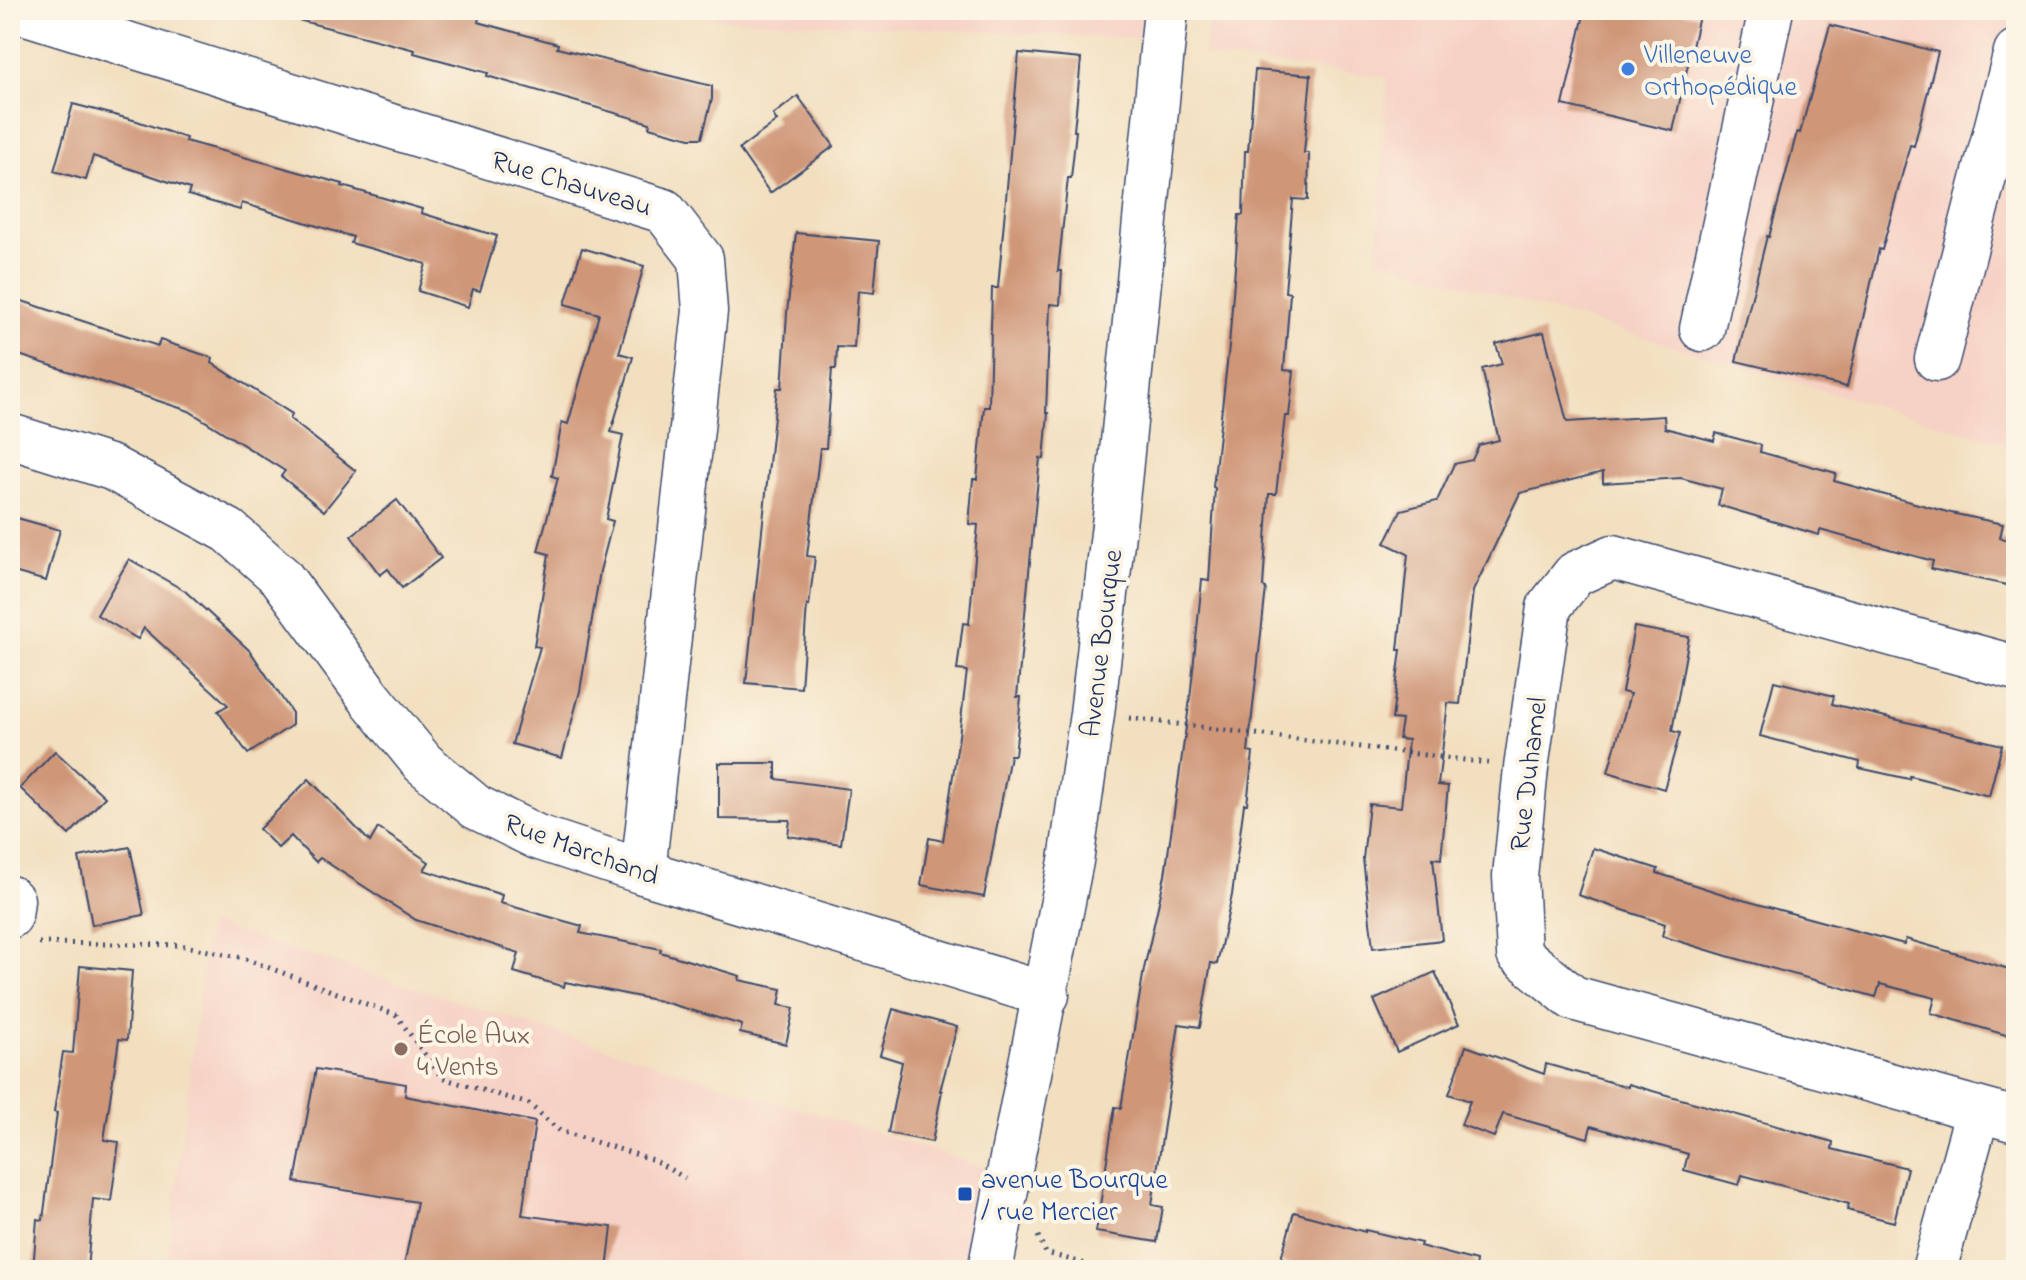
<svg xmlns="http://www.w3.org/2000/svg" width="2026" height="1280" font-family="'Indie Flower',sans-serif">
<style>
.built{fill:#f6d1c5}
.building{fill:#cf9678}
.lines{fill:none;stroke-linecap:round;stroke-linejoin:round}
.minor-casing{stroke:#3b496d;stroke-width:47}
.path{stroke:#3b496d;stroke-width:5;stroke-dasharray:2 6;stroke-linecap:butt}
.minor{stroke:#fff;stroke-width:44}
.shop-dot{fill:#3f7fe0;stroke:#fcf5e5;stroke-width:3}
.education-dot{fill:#8d6e63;stroke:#fcf5e5;stroke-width:3}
.transit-dot{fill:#1a4fb4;stroke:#fcf5e5;stroke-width:3}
.labels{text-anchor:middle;stroke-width:8;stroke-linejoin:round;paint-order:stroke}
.shop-label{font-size:28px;fill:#366cbe;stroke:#fcf5e5;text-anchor:start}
.street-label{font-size:28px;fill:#1b2f5e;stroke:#fcf5e5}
.education-label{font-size:28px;fill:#785e54;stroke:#fcf5e5;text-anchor:start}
.transit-label{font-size:28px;fill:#164399;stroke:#fcf5e5;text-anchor:start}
</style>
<rect width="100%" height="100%" fill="#fcf5e5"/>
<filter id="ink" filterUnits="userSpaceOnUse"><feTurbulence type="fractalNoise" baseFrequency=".0125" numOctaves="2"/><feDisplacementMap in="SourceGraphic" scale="16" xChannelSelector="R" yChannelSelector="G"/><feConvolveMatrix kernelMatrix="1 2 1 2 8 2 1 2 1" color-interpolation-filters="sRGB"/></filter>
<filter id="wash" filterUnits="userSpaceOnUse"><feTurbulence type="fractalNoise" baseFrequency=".006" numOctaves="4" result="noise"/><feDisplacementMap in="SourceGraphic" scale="32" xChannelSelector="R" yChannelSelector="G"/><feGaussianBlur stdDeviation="1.8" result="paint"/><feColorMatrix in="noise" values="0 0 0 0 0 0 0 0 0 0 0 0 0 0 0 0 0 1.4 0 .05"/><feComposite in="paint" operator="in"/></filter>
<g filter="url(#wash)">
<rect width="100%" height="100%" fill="#f2dfbf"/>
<!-- built -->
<g class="built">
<polygon points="688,10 1149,10 1146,39 717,19"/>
<polygon points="1208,10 2016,10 2016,447 1377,259 1387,77 1204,56"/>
<polygon points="208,923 1010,1175 995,1270 166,1270"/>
</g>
<g id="blocks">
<!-- building -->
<g class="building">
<polygon points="299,10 481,10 478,22 558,44 557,48 712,86 712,99 702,138 690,138 649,127 650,123 487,76 488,73 414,53 415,50 298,20"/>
<polygon points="1585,10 1673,10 1699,16 1673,131 1563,105"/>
<polygon points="1830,25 1938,52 1914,146 1910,145 1882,250 1879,249 1847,387 1736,361 1767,236 1769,237 1797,132 1800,133"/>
<polygon points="1019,53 1081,59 1074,131 1076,131 1071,178 1068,178 1058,271 1062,271 1060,305 1050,304 1046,413 1048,413 1044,459 1040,458 1017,697 1021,697 1015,755 1010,755 984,897 921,885 929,838 943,841 959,736 967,671 957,670 963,623 969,624 978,525 969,524 973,479 977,479 984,407 989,407 992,288 998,288"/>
<polygon points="1255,70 1311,75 1304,153 1309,153 1308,200 1293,199 1285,292 1290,293 1284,370 1294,371 1289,416 1285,416 1276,494 1269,494 1263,587 1266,588 1248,752 1253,753 1247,804 1244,804 1232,895 1217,964 1211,963 1200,1027 1179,1024 1152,1205 1163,1207 1157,1242 1096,1232 1115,1107 1121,1108 1144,969 1165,875 1190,699 1202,580 1209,581 1215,488 1213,487 1229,346 1239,215 1243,215 1245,151 1248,151"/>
<polygon points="798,96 834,146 770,193 739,149 777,121 773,115"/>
<polygon points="73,104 137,121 186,138 185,141 343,184 342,186 422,209 421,213 497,236 480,291 473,289 468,307 418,291 426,264 351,243 353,237 242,203 240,210 188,195 190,189 93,156 86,180 54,171"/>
<polygon points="796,233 879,241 874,293 858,291 854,348 837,347 836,369 832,369 826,448 820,448 807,556 815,557 809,606 807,605 801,688 746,683 777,388 782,388 787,313"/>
<polygon points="582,248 644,266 619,353 633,357 611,432 623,435 606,519 613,521 600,571 580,691 562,758 512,744 540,647 534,646 549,554 538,551 558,478 552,476 562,422 568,424 599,314 565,304"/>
<polygon points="10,297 158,346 160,340 213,358 212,363 292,414 290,419 356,471 324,511 281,476 285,471 189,411 10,352"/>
<polygon points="1544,332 1567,422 1664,416 1665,428 1714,441 1716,433 1761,445 1760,452 1836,473 1834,481 1951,513 2003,524 2000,538 2016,541 2016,587 1931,569 1933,561 1820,530 1819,535 1718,505 1722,489 1681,478 1603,483 1603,472 1520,493 1473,591 1460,704 1448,703 1438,785 1448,786 1441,859 1433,858 1442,940 1373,948 1363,859 1369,804 1401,807 1408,740 1399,739 1402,720 1392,719 1401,650 1398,650 1408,554 1385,543 1401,510 1437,501 1454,464 1472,460 1479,445 1499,440 1482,369 1502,364 1496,344"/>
<polygon points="397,500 441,558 402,588 388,569 380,575 351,536"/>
<polygon points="10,516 60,530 46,581 10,571"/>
<polygon points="129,559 185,591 250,651 292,713 292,725 248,754 218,711 228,705 144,628 138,639 97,615"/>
<polygon points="1634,627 1689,637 1672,731 1680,733 1664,789 1608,772 1630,694 1622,692"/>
<polygon points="1774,681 1834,696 1832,704 2002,745 1989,796 1910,776 1909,779 1859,768 1860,762 1760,736"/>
<polygon points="55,751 105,797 69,835 20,788"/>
<polygon points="719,763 776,763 776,779 849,789 841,844 788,836 790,820 719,819"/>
<polygon points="309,779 370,842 378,828 429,862 424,870 502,895 500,903 582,926 580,933 661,949 660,952 740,976 739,980 782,989 779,1005 794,1008 786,1044 740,1033 742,1025 660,1001 565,982 564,987 514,972 519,953 416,920 320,858 316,862 291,836 278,848 259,829"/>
<polygon points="130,847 144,915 92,925 79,857"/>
<polygon points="1593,848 1658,869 1657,873 1732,897 1904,944 1906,939 2016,971 2016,1038 1931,1013 1935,998 1880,984 1876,997 1727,956 1662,936 1665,924 1578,895"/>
<polygon points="80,966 132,971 127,1040 119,1039 104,1140 119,1142 111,1201 93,1199 87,1270 33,1270 37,1219 43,1220 57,1113 54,1112 63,1052 73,1053"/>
<polygon points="1435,972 1459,1024 1397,1052 1374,1000"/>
<polygon points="893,1009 957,1027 940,1091 942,1091 932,1142 888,1133 902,1062 880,1055"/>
<polygon points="1466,1046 1544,1074 1546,1064 1628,1087 1628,1084 1833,1142 1832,1149 1907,1168 1894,1222 1847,1210 1849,1204 1742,1175 1739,1185 1684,1170 1688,1154 1591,1126 1588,1138 1503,1114 1494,1137 1461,1125 1470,1101 1449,1094"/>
<polygon points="316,1069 406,1084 405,1096 535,1122 522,1215 612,1227 607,1270 403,1270 417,1202 295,1182"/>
<polygon points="1294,1212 1365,1232 1365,1230 1421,1243 1420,1246 1476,1261 1475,1270 1310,1270 1280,1262"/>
</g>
</g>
</g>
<g filter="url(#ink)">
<use href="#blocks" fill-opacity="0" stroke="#3b496d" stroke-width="2"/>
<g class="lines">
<defs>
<g id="minor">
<polyline points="17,10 664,211 701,259 705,311 643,872"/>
<polyline points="1702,329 1771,10"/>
<polyline points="1937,359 2016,52"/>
<polyline points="10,436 112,468 229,531 281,577 370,698 423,763 476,807 537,837 643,872 1047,995"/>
<polyline points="2016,668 1613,557 1575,574 1549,607 1526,768 1515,876 1519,954 1573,998 2016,1120"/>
<polyline points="10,898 12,900 10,916"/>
<polyline points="990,1270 1071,861 1092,714 1119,482 1166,10"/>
<polyline points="1934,1270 1978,1110"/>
</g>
</defs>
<!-- minor casing -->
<use href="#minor" class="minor-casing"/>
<!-- path -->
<g class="path">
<polyline points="1129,718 1488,763"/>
<polyline points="39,943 180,945 243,958 396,1015 442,1078 529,1104 560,1131 654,1160 685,1178"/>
<polyline points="1038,1236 1046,1253 1108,1270"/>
</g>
<!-- minor -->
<use href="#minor" class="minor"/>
</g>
</g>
<!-- markers -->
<circle class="shop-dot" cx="1628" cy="69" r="8"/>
<circle class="education-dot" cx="401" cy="1049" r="8"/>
<rect class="transit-dot" x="957" y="1186" width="16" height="16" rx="4"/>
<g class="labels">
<!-- shop labels -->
<g class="shop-label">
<text x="1644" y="63">Villeneuve<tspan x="1644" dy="32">Orthopédique</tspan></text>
</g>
<!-- street labels -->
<g class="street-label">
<text transform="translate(572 182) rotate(17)" y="10">Rue Chauveau</text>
<text transform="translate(1100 643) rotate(-83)" y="10">Avenue Bourque</text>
<text transform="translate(1527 774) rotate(-83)" y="10">Rue Duhamel</text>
<text transform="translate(582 848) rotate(20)" y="10">Rue Marchand</text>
</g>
<!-- education labels -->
<g class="education-label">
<text x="417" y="1043">École Aux<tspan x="417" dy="32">4 Vents</tspan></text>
</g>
<!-- transit labels -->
<g class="transit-label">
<text x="981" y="1188">avenue Bourque<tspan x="981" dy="32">/ rue Mercier</tspan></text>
</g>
</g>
<!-- margin -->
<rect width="2026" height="1280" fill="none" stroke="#fcf5e5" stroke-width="40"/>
</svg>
